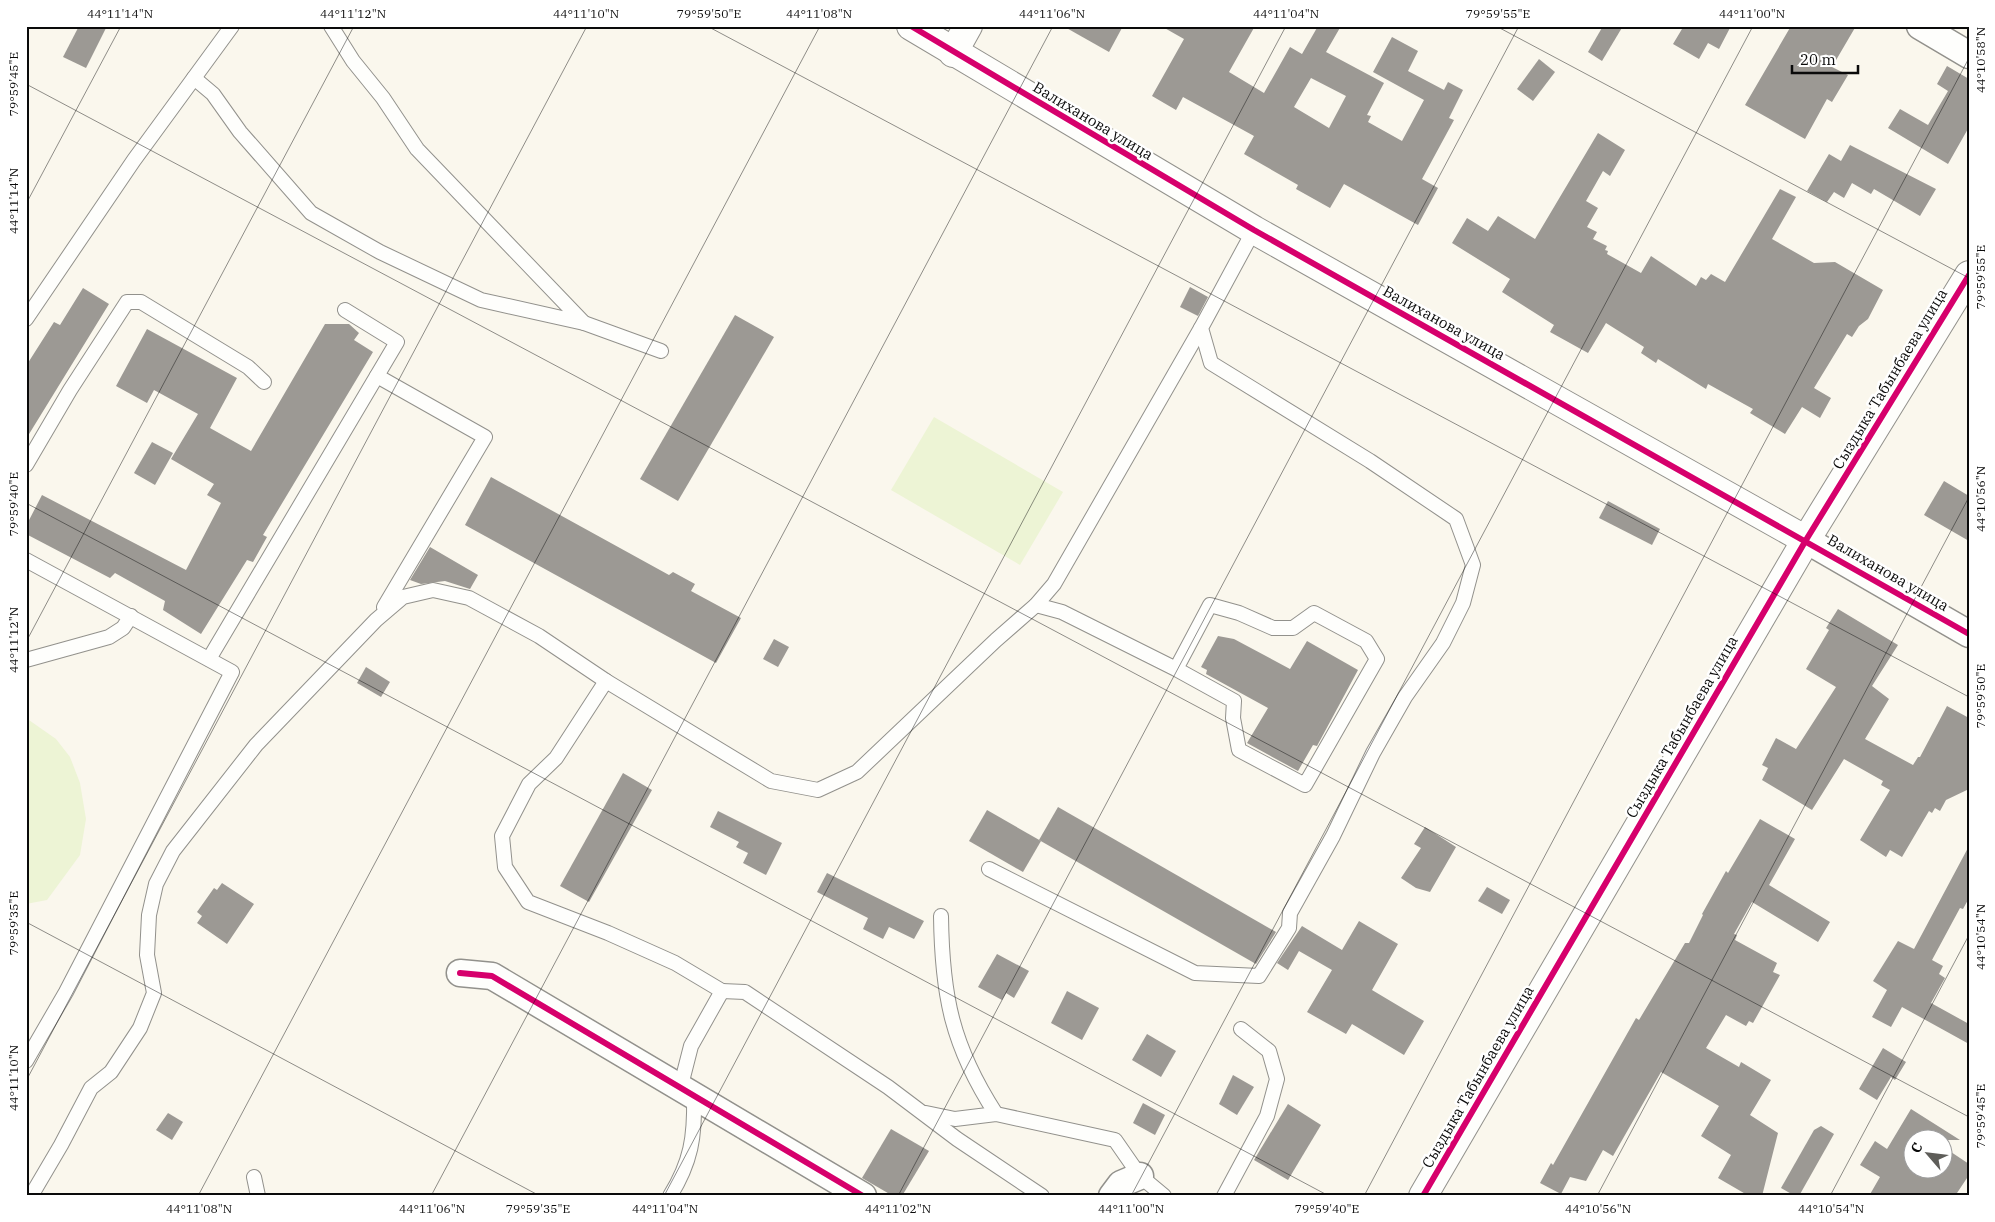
<svg xmlns="http://www.w3.org/2000/svg" width="1995" height="1222" font-family="'IBM Plex Serif',serif">
<style>
.pitch{fill:#edf4d5}
.building{fill:#9c9994;fill-rule:evenodd}
.lines{fill:none;stroke-linecap:round;stroke-linejoin:round}
.service-casing{stroke:#92918c;stroke-width:16}
.minor-casing{stroke:#92918c;stroke-width:29}
.tertiary-casing{stroke:#92918c;stroke-width:30}
.service{stroke:#fefefc;stroke-width:14}
.minor{stroke:#fefefc;stroke-width:26}
.tertiary{stroke:#fefefc;stroke-width:28}
.cycleway-casing{stroke:#fff;stroke-width:9}
.cycleway{stroke:#d6006c;stroke-width:6}
.ticks{fill:none;stroke:#0a0a0a;stroke-width:1;stroke-opacity:0.45}
.labels{text-anchor:middle;stroke-width:5;stroke-linejoin:round;paint-order:stroke}
.street-label{font-size:15px;fill:#0a0a0a;stroke:#fff}
.neatline{fill:none;stroke:#0a0a0a;stroke-width:2}
.ticks-label{font-size:12px;text-anchor:middle;fill:#0a0a0a}
</style>
<rect width="100%" height="100%" fill="#faf7ed"/>
<!-- pitch -->
<g class="pitch">
<polygon points="934,417 1063,492 1020,565 891,490"/>
<polygon points="26,718 56,739 70,757 80,783 86,819 80,855 47,900 26,904"/>
</g>
<!-- building -->
<g class="building">
<polygon points="79,26 107,26 86,68 63,57"/>
<polygon points="1063,26 1123,26 1109,52"/>
<path d="M 1161,26 L 1255,26 L 1229,72 L 1264,93 L 1290,47 L 1302,54 L 1318,26 L 1341,26 L 1326,52 L 1384,83 L 1367,115 L 1371,116 L 1368,122 L 1402,141 L 1424,100 L 1373,72 L 1392,37 L 1418,51 L 1408,71 L 1444,90 L 1448,82 L 1463,90 L 1449,118 L 1454,120 L 1422,179 L 1438,188 L 1418,225 L 1344,184 L 1330,208 L 1296,189 L 1298,185 L 1244,154 L 1254,136 L 1183,97 L 1176,110 L 1152,96 L 1184,39 ZM 1311,78 L 1346,96 L 1329,128 L 1294,107 Z"/>
<polygon points="1603,26 1623,26 1602,61 1588,52"/>
<polygon points="1677,26 1731,26 1719,49 1708,43 1699,59 1673,44 1682,29"/>
<polygon points="1791,26 1856,26 1832,67 1848,75 1832,102 1827,99 1805,139 1745,105"/>
<polygon points="1539,59 1555,72 1533,101 1517,89"/>
<polygon points="1947,66 1969,79 1969,127 1948,164 1888,128 1900,109 1928,125 1948,91 1937,84"/>
<polygon points="1598,133 1625,150 1610,176 1603,171 1586,201 1598,208 1587,227 1597,232 1593,239 1607,246 1605,250 1608,251 1607,254 1641,273 1651,256 1696,286 1701,277 1706,280 1711,274 1725,282 1780,189 1796,197 1772,239 1814,263 1835,262 1883,290 1868,319 1859,326 1852,337 1847,334 1814,388 1831,398 1820,418 1802,407 1785,434 1750,413 1753,409 1708,384 1706,389 1658,359 1656,363 1641,353 1644,347 1606,323 1588,353 1550,332 1554,325 1502,292 1510,279 1452,243 1467,218 1488,231 1498,216 1535,239"/>
<polygon points="1850,145 1936,189 1920,216 1874,189 1871,194 1852,183 1844,198 1834,192 1827,202 1807,191 1829,154 1841,161"/>
<polygon points="1190,287 1208,297 1198,316 1180,307"/>
<polygon points="83,288 109,304 26,439 26,366 54,322 60,325"/>
<polygon points="735,315 774,337 678,501 640,479"/>
<polygon points="325,324 349,324 359,333 354,340 373,352 263,535 267,537 253,562 247,560 201,634 163,610 165,601 115,573 110,578 26,534 26,526 42,495 186,570 221,503 207,495 214,484 171,459 198,414 154,390 147,403 116,386 147,329 237,378 210,428 251,451"/>
<polygon points="152,442 173,453 155,485 134,473"/>
<polygon points="491,477 669,575 673,572 695,584 691,591 741,618 716,663 465,525"/>
<polygon points="1944,481 1969,496 1969,541 1924,515"/>
<polygon points="1608,501 1660,529 1652,545 1599,518"/>
<polygon points="430,547 478,575 470,589 445,581 421,584 410,580"/>
<polygon points="1838,609 1898,645 1872,686 1889,699 1865,739 1913,765 1918,757 1920,757 1947,706 1969,718 1969,789 1946,800 1940,811 1935,808 1932,813 1929,811 1902,857 1890,850 1886,857 1860,840 1890,790 1881,785 1883,781 1844,759 1812,810 1762,780 1768,768 1762,765 1776,738 1796,749 1836,687 1806,669 1829,630 1826,628"/>
<polygon points="1218,636 1234,639 1290,669 1307,641 1358,670 1317,746 1313,745 1298,771 1247,743 1268,708 1206,674 1207,670 1201,667"/>
<polygon points="774,639 789,647 778,667 763,659"/>
<polygon points="366,667 390,682 381,697 357,683"/>
<polygon points="623,773 652,790 589,902 560,886"/>
<polygon points="1058,807 1276,932 1256,964 1039,840"/>
<polygon points="987,810 1041,841 1023,872 969,841"/>
<polygon points="718,811 782,843 766,875 743,863 748,853 736,847 739,842 710,827"/>
<polygon points="1760,819 1795,839 1769,885 1830,922 1818,942 1752,902 1734,934 1737,935 1735,940 1777,963 1773,972 1780,975 1753,1023 1749,1021 1746,1026 1726,1015 1706,1048 1739,1067 1741,1062 1771,1080 1750,1115 1778,1133 1762,1196 1749,1196 1718,1178 1731,1155 1701,1136 1719,1106 1661,1072 1613,1156 1603,1150 1586,1181 1570,1177 1561,1194 1540,1183 1551,1163 1553,1165 1636,1018 1639,1020 1685,943 1689,943 1703,915 1702,914 1726,871 1728,873"/>
<polygon points="1425,827 1456,847 1430,892 1416,888 1401,878 1421,848 1414,844"/>
<polygon points="1969,846 1969,898 1963,909 1960,908 1932,960 1943,966 1939,974 1945,978 1931,1003 1969,1024 1969,1044 1902,1007 1891,1027 1872,1017 1887,990 1873,981 1898,941 1914,949"/>
<polygon points="827,873 924,921 914,939 889,927 883,939 863,929 868,918 817,892"/>
<polygon points="222,883 254,904 227,944 197,923 202,916 197,912 214,888 217,890"/>
<polygon points="1487,887 1510,900 1502,914 1478,901"/>
<polygon points="1359,921 1398,944 1372,990 1424,1021 1404,1055 1352,1024 1346,1034 1307,1012 1332,970 1299,951 1288,970 1277,963 1302,926 1342,950"/>
<polygon points="997,954 1029,971 1014,998 1006,993 1002,1000 978,987"/>
<polygon points="1067,991 1099,1008 1082,1040 1051,1023"/>
<polygon points="1147,1034 1176,1051 1161,1077 1132,1060"/>
<polygon points="1883,1048 1906,1062 1895,1080 1891,1077 1877,1100 1859,1089"/>
<polygon points="1233,1075 1254,1087 1237,1115 1219,1104"/>
<polygon points="1143,1103 1165,1115 1155,1135 1133,1123"/>
<polygon points="1288,1104 1321,1125 1288,1180 1254,1160"/>
<polygon points="1911,1109 1960,1140 1912,1140 1912,1170 1942,1170 1942,1146 1969,1164 1969,1175 1955,1196 1869,1196 1880,1177 1860,1165 1875,1141 1887,1149"/>
<polygon points="168,1113 183,1122 172,1140 156,1130"/>
<polygon points="1821,1126 1834,1134 1799,1196 1795,1196 1781,1188 1814,1130"/>
<polygon points="891,1129 929,1151 902,1196 893,1196 862,1178"/>
</g>
<g class="lines">
<defs>
<g id="service">
<polyline points="194,78 213,94 240,132 311,213 380,252 481,300 584,323 417,149 383,98 353,61 331,26"/>
<polyline points="26,319 134,160 232,26"/>
<polyline points="584,323 661,351"/>
<polyline points="377,376 485,437 384,607"/>
<polyline points="26,465 70,390 127,302 141,302 248,367 264,382"/>
<polyline points="26,560 232,672 66,992 26,1061"/>
<polyline points="1036,605 1062,612 1176,669 1234,701 1233,718 1239,750 1305,785 1377,659 1366,641 1314,613 1293,628 1273,628 1239,613 1210,605 1176,669"/>
<polyline points="209,659 397,342 345,310"/>
<polyline points="26,660 109,637 123,628 131,616"/>
<polyline points="989,869 1195,973 1259,976 1289,928 1290,913 1333,836 1373,753 1405,697 1443,643 1463,603 1473,565 1456,519 1370,461 1211,363 1201,328 1254,230"/>
<path d="M 941,916 C 942,996 952,1046 996,1114"/>
<polyline points="722,991 745,992 888,1087 957,1139 1042,1196"/>
<polyline points="680,1089 691,1046 722,991 675,963 608,933 528,902 505,867 502,836 529,784 556,758 606,681 771,781 818,790 857,772 996,640 1036,605 1054,584 1201,328"/>
<polyline points="926,1113 955,1119 996,1114 1115,1140 1140,1176 1164,1196"/>
<polyline points="254,1177 258,1196"/>
<polyline points="31,1196 61,1145 91,1088 111,1072 140,1028 154,993 147,955 149,915 156,884 173,851 256,745 376,620 403,597 433,590 469,598 539,636 606,681"/>
<path d="M 670,1196 C 691,1162 695,1137 694,1097"/>
<polyline points="1224,1196 1267,1116 1277,1079 1269,1051 1241,1029"/>
</g>
<g id="minor">
<polyline points="1920,26 1969,55"/>
<polyline points="1806,540 1969,634"/>
<polyline points="460,973 492,976 863,1196"/>
<polyline points="1112,1196 1121,1184 1140,1176"/>
</g>
<g id="tertiary">
<polyline points="911,26 1254,230 1806,540"/>
<polyline points="953,53 968,26"/>
<polyline points="1423,1196 1806,540 1969,275"/>
</g>
</defs>
<!-- service casing -->
<use href="#service" class="service-casing"/>
<!-- minor casing -->
<use href="#minor" class="minor-casing"/>
<!-- tertiary casing -->
<use href="#tertiary" class="tertiary-casing"/>
<!-- service -->
<use href="#service" class="service"/>
<!-- minor -->
<use href="#minor" class="minor"/>
<!-- tertiary -->
<use href="#tertiary" class="tertiary"/>
<defs>
<g id="cycleway">
<polyline points="911,26 1254,230 1969,634"/>
<polyline points="460,973 492,976 863,1196"/>
<polyline points="1423,1196 1806,540 1969,275"/>
</g>
</defs>
<!-- cycleway casing -->
<use href="#cycleway" class="cycleway-casing"/>
<!-- cycleway -->
<use href="#cycleway" class="cycleway"/>
</g>
<!-- ticks -->
<path class="ticks" d="M 707,26 L 1969,697M 1496,26 L 1969,278M 26,84 L 1969,1117M 26,204 L 121,26M 26,503 L 1329,1196M 26,642 L 354,26M 26,922 L 540,1196M 26,1081 L 587,26M 198,1196 L 820,26M 431,1196 L 1053,26M 664,1196 L 1286,26M 898,1196 L 1519,26M 1131,1196 L 1753,26M 1364,1196 L 1969,58M 1597,1196 L 1969,497M 1830,1196 L 1969,935"/>
<g class="labels">
<!-- street labels -->
<g class="street-label">
<text transform="translate(1093 121) rotate(31)" y="5">Валиханова улица</text>
<text transform="translate(1444 323) rotate(29)" y="5">Валиханова улица</text>
<text transform="translate(1890 379) rotate(-59)" y="5">Сыздыка Табынбаева улица</text>
<text transform="translate(1888 573) rotate(30)" y="5">Валиханова улица</text>
<text transform="translate(1682 727) rotate(-60)" y="5">Сыздыка Табынбаева улица</text>
<text transform="translate(1478 1077) rotate(-60)" y="5">Сыздыка Табынбаева улица</text>
</g>
</g>
<!-- border -->
<rect width="1995" height="1222" fill="none" stroke="#ffffff" stroke-width="55"/>
<!-- north arrow -->
<g transform="translate(1928 1154) rotate(298)"><circle r="24" fill="#ffffff" stroke="#9d9d9d"/>
<path d="M0-4L9 19L0 12L-9 19Z" fill="#5e5d59"/>
<text y="-8" font-size="14" font-weight="bold" text-anchor="middle" fill="#0a0a0a">С</text>
</g>
<!-- scale -->
<path d="M1792 65v8h66v-8" fill="none" stroke="#0a0a0a" stroke-width="2.5"/>
<text x="1800" y="65" font-size="15" fill="#0a0a0a" stroke="#ffffff" stroke-width="4" paint-order="stroke">20 m</text>
<rect x="28" y="28" width="1940" height="1166" class="neatline"/>
<g class="ticks-label">
<text x="120" y="18">44°11'14"N</text>
<text x="353" y="18">44°11'12"N</text>
<text x="586" y="18">44°11'10"N</text>
<text x="709" y="18">79°59'50"E</text>
<text x="819" y="18">44°11'08"N</text>
<text x="1052" y="18">44°11'06"N</text>
<text x="1286" y="18">44°11'04"N</text>
<text x="1498" y="18">79°59'55"E</text>
<text x="1752" y="18">44°11'00"N</text>
<text transform="translate(1981 60) rotate(-90)" y="4">44°10'58"N</text>
<text transform="translate(14 84) rotate(-90)" y="4">79°59'45"E</text>
<text transform="translate(14 201) rotate(-90)" y="4">44°11'14"N</text>
<text transform="translate(1981 277) rotate(-90)" y="4">79°59'55"E</text>
<text transform="translate(1981 499) rotate(-90)" y="4">44°10'56"N</text>
<text transform="translate(14 504) rotate(-90)" y="4">79°59'40"E</text>
<text transform="translate(14 640) rotate(-90)" y="4">44°11'12"N</text>
<text transform="translate(1981 696) rotate(-90)" y="4">79°59'50"E</text>
<text transform="translate(14 923) rotate(-90)" y="4">79°59'35"E</text>
<text transform="translate(1981 937) rotate(-90)" y="4">44°10'54"N</text>
<text transform="translate(14 1078) rotate(-90)" y="4">44°11'10"N</text>
<text transform="translate(1981 1116) rotate(-90)" y="4">79°59'45"E</text>
<text x="199" y="1213">44°11'08"N</text>
<text x="432" y="1213">44°11'06"N</text>
<text x="538" y="1213">79°59'35"E</text>
<text x="665" y="1213">44°11'04"N</text>
<text x="898" y="1213">44°11'02"N</text>
<text x="1131" y="1213">44°11'00"N</text>
<text x="1327" y="1213">79°59'40"E</text>
<text x="1598" y="1213">44°10'56"N</text>
<text x="1831" y="1213">44°10'54"N</text>
</g>
</svg>
